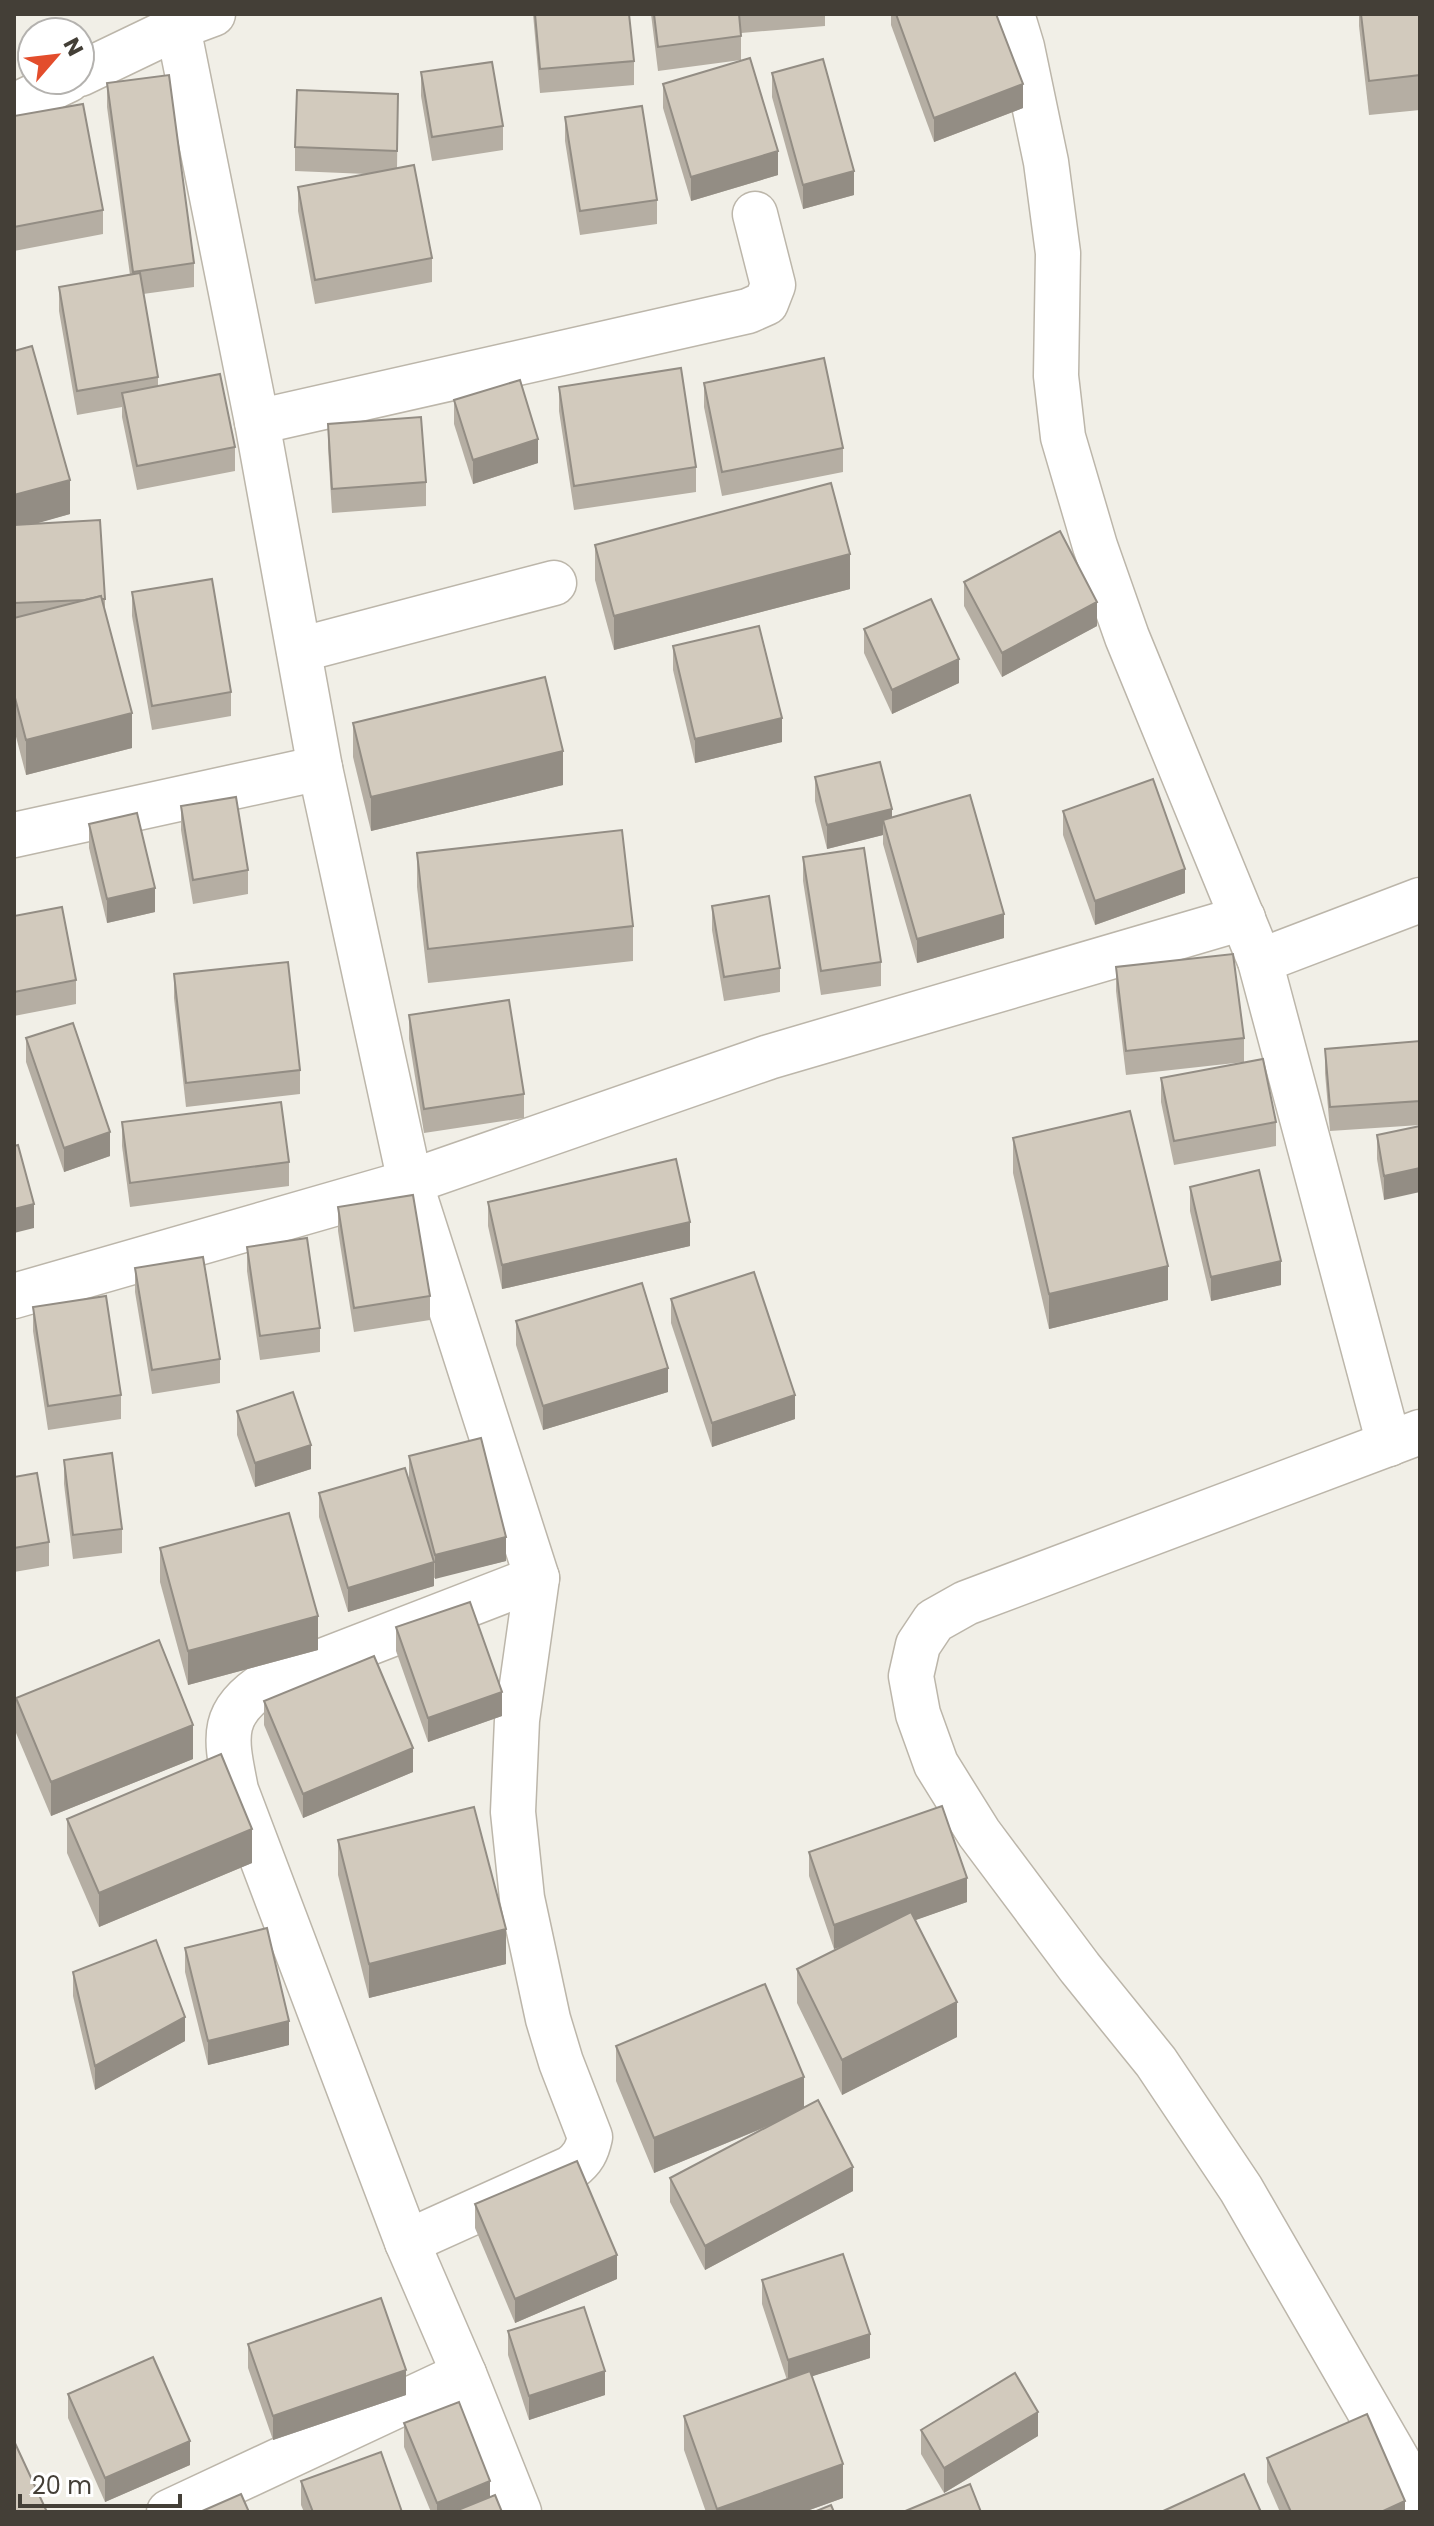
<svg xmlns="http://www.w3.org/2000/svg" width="1434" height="2526" font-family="Poppins,sans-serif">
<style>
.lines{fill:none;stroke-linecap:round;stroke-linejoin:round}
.minor-casing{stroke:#bcb6aa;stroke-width:47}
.minor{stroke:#fff;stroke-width:44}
.wall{fill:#b5aea3}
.shaded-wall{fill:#938d84}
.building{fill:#d2cabd;stroke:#938d84;stroke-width:2}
</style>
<rect width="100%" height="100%" fill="#f1efe7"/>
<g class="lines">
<defs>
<g id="minor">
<path d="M 213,14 L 178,27 L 257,422 L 320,768 L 410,1182 L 537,1578 L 517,1720 L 513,1812 L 522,1898 L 548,2019 L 561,2062 L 590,2137 C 587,2151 583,2159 571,2168 L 407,2242"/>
<polyline points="1012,14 1022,47 1046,162 1058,253 1056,376 1063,437 1095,546 1127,637 1260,961 1389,1444"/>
<polyline points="80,74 178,27"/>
<polyline points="14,106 68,80"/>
<polyline points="257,422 748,311 766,303 773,285 755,214"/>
<polyline points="299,650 554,583"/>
<polyline points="14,835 320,768"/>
<polyline points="1260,961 1420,900"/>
<polyline points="14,1296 410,1182 769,1057 1243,918"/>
<polyline points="1420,1432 966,1603 934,1621 918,1645 911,1676 918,1714 936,1764 979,1833 1080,1968 1156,2062 1241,2189 1420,2499"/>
<polyline points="169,2512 464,2374"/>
<path d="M 519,2512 L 464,2374 L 407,2242 L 236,1790 C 226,1739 218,1713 268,1682 L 537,1578"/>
</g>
</defs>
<!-- minor casing -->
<use href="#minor" class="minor-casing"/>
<!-- minor -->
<use href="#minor" class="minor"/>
</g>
<!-- wall -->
<g class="wall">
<polygon points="533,14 629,14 634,61 634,85 540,93"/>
<polygon points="651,14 825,14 825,26 741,33 741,60 658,71"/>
<polygon points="891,14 996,14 1023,108 934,142 891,25"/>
<polygon points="1359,14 1420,14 1420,110 1369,115 1359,26"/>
<polygon points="421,72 503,126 503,150 432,161 421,96"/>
<polygon points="772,73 854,195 803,209 772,97"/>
<polygon points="107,83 194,263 194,287 143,294 158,377 158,386 235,447 235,471 137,490 122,417 122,407 77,415 59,311 59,287 130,275 107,107"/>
<polygon points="663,84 778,175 691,201 663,108"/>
<polygon points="398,94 397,169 432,258 432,282 315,304 298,211 298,187 367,174 295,171 295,147"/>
<polygon points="14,116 103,210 103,234 14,251"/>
<polygon points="565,117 657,200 657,224 580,235 565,141"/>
<polygon points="14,351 70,514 36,523 105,599 105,611 132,748 26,775 14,729"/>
<polygon points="704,383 843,448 843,472 722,496 704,407"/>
<polygon points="559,387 696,467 696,492 574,510 559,411"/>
<polygon points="454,400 538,463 473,484 454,424"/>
<polygon points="328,424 426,482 426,506 332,513 328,448"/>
<polygon points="595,545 850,589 614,650 595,580"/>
<polygon points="964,582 1097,626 1002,677 964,606"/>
<polygon points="132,592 231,692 231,716 152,730 132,616"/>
<polygon points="864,629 959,683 892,714 864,653"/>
<polygon points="673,646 782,742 695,763 673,670"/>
<polygon points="353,723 563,785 371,831 353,757"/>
<polygon points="815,777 892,817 1004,938 917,963 883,844 883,835 827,849 815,801"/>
<polygon points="181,806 248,870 248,894 193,904 181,830"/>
<polygon points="1063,811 1185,893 1095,925 1063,835"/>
<polygon points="89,824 155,912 107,923 89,848"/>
<polygon points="417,853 633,926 633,961 428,983 417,887"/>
<polygon points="803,857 881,962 881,986 821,995 803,881"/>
<polygon points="712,906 780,968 780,992 724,1001 712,930"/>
<polygon points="14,916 76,980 76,1004 14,1016"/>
<polygon points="1116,967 1244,1038 1244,1062 1126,1075 1116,991"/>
<polygon points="174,974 300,1070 300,1094 186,1107 174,998"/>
<polygon points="409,1015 524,1094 524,1118 424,1133 409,1039"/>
<polygon points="26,1038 110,1156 64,1172 26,1062"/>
<polygon points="1420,1041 1420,1125 1330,1131 1325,1073 1325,1049"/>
<polygon points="1161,1078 1276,1122 1276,1146 1174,1165 1161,1102"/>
<polygon points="122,1122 289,1162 289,1186 130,1207 122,1146"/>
<polygon points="1420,1126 1384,1200 1377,1159 1377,1135"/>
<polygon points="1013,1138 1168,1300 1049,1329 1013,1173"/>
<polygon points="1190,1187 1281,1285 1211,1301 1190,1211"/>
<polygon points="488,1202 690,1246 502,1289 488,1226"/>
<polygon points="338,1207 430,1296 430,1320 354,1332 338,1231"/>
<polygon points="247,1247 320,1328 320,1352 260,1360 247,1271"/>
<polygon points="135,1268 220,1359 220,1383 152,1394 135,1292"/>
<polygon points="671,1299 795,1419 712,1447 671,1323"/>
<polygon points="33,1307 121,1395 121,1419 48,1430 33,1331"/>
<polygon points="516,1321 668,1392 543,1430 516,1345"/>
<polygon points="237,1411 311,1469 255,1487 237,1435"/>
<polygon points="409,1456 506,1561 434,1578 434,1586 348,1612 319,1517 319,1493 409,1481"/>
<polygon points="64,1460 122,1529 122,1553 73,1559 64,1484"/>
<polygon points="14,1477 49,1542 49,1566 14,1572"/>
<polygon points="160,1548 318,1650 188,1685 160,1582"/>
<polygon points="396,1627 502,1716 428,1742 396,1651"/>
<polygon points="16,1698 193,1759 51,1816 16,1733"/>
<polygon points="264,1701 413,1772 303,1818 264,1725"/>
<polygon points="67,1819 252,1863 99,1927 67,1853"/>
<polygon points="338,1840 506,1964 369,1998 338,1875"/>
<polygon points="809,1852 967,1902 915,1920 957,2037 842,2095 797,2003 797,1969 845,1945 834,1949 809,1876"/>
<polygon points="185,1948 289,2045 208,2065 185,1972"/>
<polygon points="73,1972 185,2041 95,2090 73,1996"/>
<polygon points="616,2046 804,2107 853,2191 705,2270 670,2202 670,2178 771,2125 654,2173 616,2081"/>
<polygon points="475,2204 617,2279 515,2323 475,2228"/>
<polygon points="762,2280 870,2358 812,2376 843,2498 804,2512 706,2512 684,2450 684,2416 787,2380 762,2304"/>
<polygon points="508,2331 605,2395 529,2420 508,2355"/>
<polygon points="248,2344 406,2395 273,2440 248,2368"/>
<polygon points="68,2394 190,2465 105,2502 68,2418"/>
<polygon points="404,2423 490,2497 502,2512 431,2512 404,2447"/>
<polygon points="921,2430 1038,2436 944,2493 921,2454"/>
<polygon points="1267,2458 1405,2512 1280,2512 1267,2482"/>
<polygon points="301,2481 402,2512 304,2512 301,2505"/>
</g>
<!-- shaded-wall -->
<g class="shaded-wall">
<polygon points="1023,84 1023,108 934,142 934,118"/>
<polygon points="778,151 778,175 691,201 691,177"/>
<polygon points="854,171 854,195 803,209 803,185"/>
<polygon points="538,439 538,463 473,484 473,460"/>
<polygon points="70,480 70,514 14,530 14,495"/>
<polygon points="850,554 850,589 614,650 614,616"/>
<polygon points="1097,602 1097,626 1002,677 1002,653"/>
<polygon points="959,659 959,683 892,714 892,690"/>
<polygon points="132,713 132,748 26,775 26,740"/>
<polygon points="782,718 782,742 695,763 695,739"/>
<polygon points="563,751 563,785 371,831 371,797"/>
<polygon points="892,809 892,833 883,820 883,835 827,849 827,825"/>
<polygon points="1185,869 1185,893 1095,925 1095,901"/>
<polygon points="155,888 155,912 107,923 107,899"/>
<polygon points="1004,914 1004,938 917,963 917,939"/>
<polygon points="110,1132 110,1156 64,1172 64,1148"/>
<polygon points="1420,1168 1420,1192 1384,1200 1384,1176"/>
<polygon points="34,1204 34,1228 14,1233 14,1209"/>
<polygon points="690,1222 690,1246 502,1289 502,1265"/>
<polygon points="1281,1261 1281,1285 1211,1301 1211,1277"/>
<polygon points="1168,1266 1168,1300 1049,1329 1049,1294"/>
<polygon points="668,1368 668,1392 543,1430 543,1406"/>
<polygon points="795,1395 795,1419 712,1447 712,1423"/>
<polygon points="311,1445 311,1469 255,1487 255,1463"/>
<polygon points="506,1537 506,1561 435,1579 435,1555"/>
<polygon points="434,1562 434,1586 348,1612 348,1588"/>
<polygon points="318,1616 318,1650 188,1685 188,1651"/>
<polygon points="502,1692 502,1716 428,1742 428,1718"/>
<polygon points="193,1725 193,1759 51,1816 51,1782"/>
<polygon points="413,1748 413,1772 303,1818 303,1794"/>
<polygon points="252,1829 252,1863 99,1927 99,1893"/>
<polygon points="967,1878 967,1902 834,1949 834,1925"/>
<polygon points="506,1929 506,1964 369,1998 369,1964"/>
<polygon points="957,2002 957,2037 842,2095 842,2060"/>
<polygon points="185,2017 185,2041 95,2090 95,2066"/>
<polygon points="289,2021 289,2045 208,2065 208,2041"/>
<polygon points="804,2077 804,2111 654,2173 654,2138"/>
<polygon points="853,2167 853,2191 705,2270 705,2246"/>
<polygon points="617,2255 617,2279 515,2323 515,2299"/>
<polygon points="870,2334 870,2358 788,2384 788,2360"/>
<polygon points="406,2370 406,2395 273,2440 273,2416"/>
<polygon points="605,2371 605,2395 529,2420 529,2396"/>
<polygon points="1038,2412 1038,2436 944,2493 944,2468"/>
<polygon points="190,2441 190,2465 105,2502 105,2478"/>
<polygon points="843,2464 843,2498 804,2512 717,2512 717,2509"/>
<polygon points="490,2481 490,2505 474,2512 437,2512 437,2503"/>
<polygon points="1405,2501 1405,2512 1381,2512"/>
</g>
<!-- building -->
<g class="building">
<polygon points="535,14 629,14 634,61 540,69"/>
<polygon points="654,14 739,14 741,36 658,47"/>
<polygon points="896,14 996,14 1023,84 934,118"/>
<polygon points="1361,14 1420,14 1420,75 1369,81"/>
<polygon points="750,58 778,151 691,177 663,84"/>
<polygon points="823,59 854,171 803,185 772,73"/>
<polygon points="492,62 503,126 432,137 421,72"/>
<polygon points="169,75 194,263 133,272 107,83"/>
<polygon points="297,90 398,94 397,151 295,147"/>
<polygon points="83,104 103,210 14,227 14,116"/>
<polygon points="642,106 657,200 580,211 565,117"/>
<polygon points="414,165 432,258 315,280 298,187"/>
<polygon points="140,273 158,377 77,391 59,287"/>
<polygon points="32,346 70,480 14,495 14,351"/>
<polygon points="824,358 843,448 722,472 704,383"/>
<polygon points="681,368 696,467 574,486 559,387"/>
<polygon points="220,374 235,447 137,466 122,393"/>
<polygon points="520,380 538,439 473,460 454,400"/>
<polygon points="421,417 426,482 332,489 328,424"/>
<polygon points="831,483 850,554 614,616 595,545"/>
<polygon points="100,520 105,599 101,599 101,596 85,600 14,603 14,525"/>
<polygon points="1060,531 1097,602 1002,653 964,582"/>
<polygon points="212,579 231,692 152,706 132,592"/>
<polygon points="101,596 132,713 26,740 14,694 14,618"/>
<polygon points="931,599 959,659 892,690 864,629"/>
<polygon points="759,626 782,718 695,739 673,646"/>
<polygon points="545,677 563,751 371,797 353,723"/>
<polygon points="880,762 892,809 827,825 815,777"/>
<polygon points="1153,779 1185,869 1095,901 1063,811"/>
<polygon points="970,795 1004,914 917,939 883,820"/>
<polygon points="236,797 248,870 193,880 181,806"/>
<polygon points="137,813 155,888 107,899 89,824"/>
<polygon points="622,830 633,926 428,949 417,853"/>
<polygon points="864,848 881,962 821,971 803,857"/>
<polygon points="769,896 780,968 724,977 712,906"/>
<polygon points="62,907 76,980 14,992 14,916"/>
<polygon points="1233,954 1244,1038 1126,1051 1116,967"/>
<polygon points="288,962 300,1070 186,1083 174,974"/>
<polygon points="509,1000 524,1094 424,1109 409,1015"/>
<polygon points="73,1023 110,1132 64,1148 26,1038"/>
<polygon points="1420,1041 1420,1101 1330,1107 1325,1049"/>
<polygon points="1263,1059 1276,1122 1174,1141 1161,1078"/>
<polygon points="281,1102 289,1162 130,1183 122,1122"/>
<polygon points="1130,1111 1168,1266 1049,1294 1013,1138"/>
<polygon points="1420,1126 1420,1168 1384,1176 1377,1135"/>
<polygon points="18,1145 34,1204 14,1209 14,1146"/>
<polygon points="676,1159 690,1222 502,1265 488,1202"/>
<polygon points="1259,1170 1281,1261 1211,1277 1190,1187"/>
<polygon points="413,1195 430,1296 354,1308 338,1207"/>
<polygon points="307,1238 320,1328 260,1336 247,1247"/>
<polygon points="203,1257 220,1359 152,1370 135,1268"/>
<polygon points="754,1272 795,1395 712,1423 671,1299"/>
<polygon points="642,1283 668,1368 543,1406 516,1321"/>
<polygon points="106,1296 121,1395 48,1406 33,1307"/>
<polygon points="293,1392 311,1445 255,1463 237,1411"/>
<polygon points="481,1438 506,1537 435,1555 409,1456"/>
<polygon points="112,1453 122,1529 73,1535 64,1460"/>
<polygon points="405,1468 434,1562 348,1588 319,1493"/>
<polygon points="37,1473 49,1542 14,1548 14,1477"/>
<polygon points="289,1513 318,1616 188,1651 160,1548"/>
<polygon points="470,1602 502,1692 428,1718 396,1627"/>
<polygon points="159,1640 193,1725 51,1782 16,1698"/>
<polygon points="374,1656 413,1748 303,1794 264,1701"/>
<polygon points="221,1754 252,1829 99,1893 67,1819"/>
<polygon points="942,1806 967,1878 834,1925 809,1852"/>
<polygon points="474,1807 506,1929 369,1964 338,1840"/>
<polygon points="911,1912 957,2002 842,2060 797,1969"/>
<polygon points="267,1928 289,2021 208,2041 185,1948"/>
<polygon points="156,1940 185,2017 95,2066 73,1972"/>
<polygon points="765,1984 804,2077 654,2138 616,2046"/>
<polygon points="818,2100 853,2167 705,2246 670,2178"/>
<polygon points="577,2161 617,2255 515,2299 475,2204"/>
<polygon points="843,2254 870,2334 788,2360 762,2280"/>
<polygon points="381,2298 406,2370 273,2416 248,2344"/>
<polygon points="584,2307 605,2371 529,2396 508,2331"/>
<polygon points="153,2357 190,2441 105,2478 68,2394"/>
<polygon points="810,2371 843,2464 717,2509 684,2416"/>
<polygon points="1015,2373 1038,2412 944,2468 921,2430"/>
<polygon points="459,2402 490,2481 437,2503 404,2423"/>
<polygon points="1367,2414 1405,2501 1381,2512 1291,2512 1267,2458"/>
<polygon points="14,2441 47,2512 14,2512"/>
<polygon points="381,2452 402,2512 313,2512 301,2481"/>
<polygon points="1244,2474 1261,2512 1161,2512"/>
<polygon points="970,2484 981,2512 903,2512"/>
<polygon points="241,2494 249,2512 200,2512"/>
<polygon points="495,2495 502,2512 453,2512"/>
<polygon points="831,2505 834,2512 814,2512"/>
</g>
<!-- border -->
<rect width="1434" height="2526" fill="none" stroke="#443f37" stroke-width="32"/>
<!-- north arrow -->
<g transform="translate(56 56) rotate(62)"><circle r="38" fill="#ffffff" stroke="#b4b2af" stroke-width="2"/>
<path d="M0-6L14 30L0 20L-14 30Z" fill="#e34d2c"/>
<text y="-12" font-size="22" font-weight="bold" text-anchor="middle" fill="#443f37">N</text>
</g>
<!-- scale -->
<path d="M20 2494v12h160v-12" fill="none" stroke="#443f37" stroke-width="4"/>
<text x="32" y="2494" font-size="24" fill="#443f37" stroke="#ffffff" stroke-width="6" paint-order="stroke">20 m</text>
</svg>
